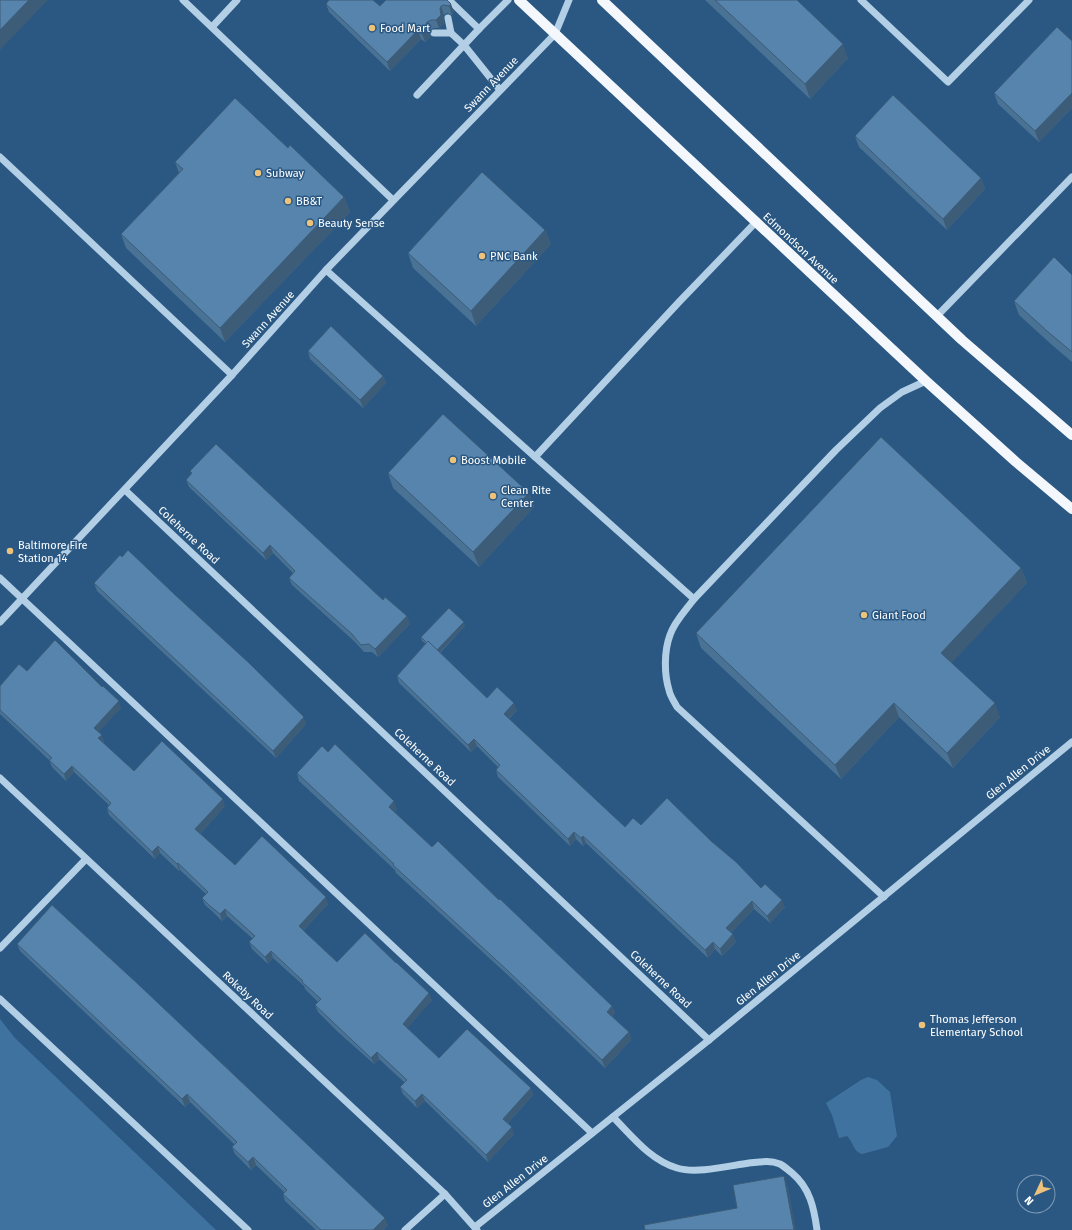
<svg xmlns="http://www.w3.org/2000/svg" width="1072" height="1230" font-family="'Fira Sans',sans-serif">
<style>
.green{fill:#3f729f}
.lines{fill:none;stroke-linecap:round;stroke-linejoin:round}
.minor{stroke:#b3cfe6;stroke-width:7}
.major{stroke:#f4f8fd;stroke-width:10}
.wall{fill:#4a7294}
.shaded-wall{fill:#3c5c78}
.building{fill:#5684ac;stroke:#3c5c78}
.poi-dot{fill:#edc27b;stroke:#2a5883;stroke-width:1.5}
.labels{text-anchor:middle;stroke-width:3;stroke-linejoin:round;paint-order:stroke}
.poi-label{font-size:11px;fill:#fff;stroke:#2a5883;text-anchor:start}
.street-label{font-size:11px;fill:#fff;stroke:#2a5883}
</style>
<rect width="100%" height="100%" fill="#2a5883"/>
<!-- green -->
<g class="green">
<polygon points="0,1019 15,1038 216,1230 0,1230"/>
<path d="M 868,1077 L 877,1080 L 890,1092 L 897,1136 L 888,1147 L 862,1154 C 853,1152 853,1141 847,1136 L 839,1138 L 832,1115 L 826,1103 L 861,1080 Z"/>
</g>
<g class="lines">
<!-- minor -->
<g class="minor">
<polyline points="183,0 393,200"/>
<polyline points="449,0 479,29 508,0"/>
<polyline points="861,0 948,82 1029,0"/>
<polyline points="212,27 237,0"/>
<polyline points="479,29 464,45 500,90"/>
<polyline points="434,33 451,33"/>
<polyline points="417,95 464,45 451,33 448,18"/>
<polyline points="0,157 232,375"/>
<polyline points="326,270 694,599"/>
<polyline points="937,316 1072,177"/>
<polyline points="535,457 679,302 756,222"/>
<polyline points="125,490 709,1040"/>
<polyline points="0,578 592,1133"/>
<polyline points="0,622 232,375 326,270 555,34 569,0"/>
<polyline points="0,778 445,1194 477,1230"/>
<path d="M 884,897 L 677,707 C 674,701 670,696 669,690 C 664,674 664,651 670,635 C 674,622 686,610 694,599 L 836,450 L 880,408 L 902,392 L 926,381"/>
<polyline points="0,948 86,859"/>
<polyline points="0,999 248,1230"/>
<path d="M 613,1117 C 632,1136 650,1160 677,1168 C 697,1174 728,1166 749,1163 C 760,1162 769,1160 780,1164 C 784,1166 788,1170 792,1173 C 810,1188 814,1208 817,1230"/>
<polyline points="475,1227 709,1040 1072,742"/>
<polyline points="405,1230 445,1194"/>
</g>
<!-- major -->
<g class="major">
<polyline points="519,0 926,381 1016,462 1072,509"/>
<polyline points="602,0 962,340 1072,435"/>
</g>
</g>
<!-- wall -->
<g class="wall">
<polygon points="447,0 454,12 452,15 447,13 444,15 443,17 444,23 439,28 434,28 430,30 429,33 431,37 425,42 421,39 390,71 329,12 326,4 380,6"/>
<polygon points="705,0 797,0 848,58 810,99"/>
<polygon points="1072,41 1072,108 1039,142 998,104 994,93"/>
<polygon points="855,136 981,178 985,189 947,230 859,147"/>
<polygon points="288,148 344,197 350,212 225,342 126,248 121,234 179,173 175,162"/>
<polygon points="545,230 551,244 476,326 413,268 408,253"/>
<polygon points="1072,275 1072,362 1052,345 1019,315 1014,301"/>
<polygon points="308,351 383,376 386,383 363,408 310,359"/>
<polygon points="190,471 383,600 407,616 410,624 378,657 372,652 364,652 355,642 292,585 289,578 293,573 273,553 266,560 189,487 186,480 191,474"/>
<polygon points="388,473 529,493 534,507 479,567 393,488"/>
<polygon points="1021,568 1027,583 951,663 1000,717 953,768 899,717 841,779 701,648 696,633"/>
<polygon points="94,583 306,724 276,758 97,591"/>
<polygon points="465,626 440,653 487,698 517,710 509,719 625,827 641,825 761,888 785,907 770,923 754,909 731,933 736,942 722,956 715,949 708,958 586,843 583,846 576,839 570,846 498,777 496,770 498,767 477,746 471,752 399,683 397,676 426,644 422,641 421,637"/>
<polygon points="27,671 102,687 121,708 98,732 104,742 103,743 134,771 225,806 200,834 235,865 328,904 303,931 337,962 432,1000 407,1028 439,1058 531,1088 533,1095 508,1123 514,1134 488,1162 425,1101 417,1108 403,1094 400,1087 405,1083 379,1059 374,1064 338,1032 318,1012 315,1005 318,1002 305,989 304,986 273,958 268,964 252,949 249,942 253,939 227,916 222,921 213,912 205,905 202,898 206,894 180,870 179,871 160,853 155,859 109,815 107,808 109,805 74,772 66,781 52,767 49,760 0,714 0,686"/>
<polygon points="328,752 397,809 394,812 432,847 499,900 612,1006 615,1013 612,1016 629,1032 631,1040 605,1068 510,977 396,873 395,870 299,781 297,773"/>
<polygon points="17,944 388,1225 383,1230 316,1230 285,1201 283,1194 284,1192 256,1165 251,1170 235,1154 232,1147 234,1144 190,1102 185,1107 20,951"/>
</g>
<!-- shaded-wall -->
<g class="shaded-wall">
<polygon points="29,0 48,0 0,50 0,30"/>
<polygon points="451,4 454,12 452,15 449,6"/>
<polygon points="441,6 444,15 443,17 444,23 439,28 436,20"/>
<polygon points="427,22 430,30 429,33 431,37 425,42 422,34"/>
<polygon points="418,30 421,39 390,71 387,62"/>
<polygon points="843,44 848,58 810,99 805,84"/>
<polygon points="1072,93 1072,108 1039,142 1035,131"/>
<polygon points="981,178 985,189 947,230 943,219"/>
<polygon points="344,197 350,212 225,342 220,328"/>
<polygon points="545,230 551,244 476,326 471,311"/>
<polygon points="383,376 386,383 363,408 360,400"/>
<polygon points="529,493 534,507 479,567 473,552"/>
<polygon points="270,545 273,553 266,560 263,553"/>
<polygon points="1021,568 1027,583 947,668 941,653"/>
<polygon points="407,616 410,624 378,657 375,649"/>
<polygon points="464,622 465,626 437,655 436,651"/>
<polygon points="119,701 121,708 96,735 94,728"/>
<polygon points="514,703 517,710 506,721 504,714"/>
<polygon points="894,703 899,717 841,779 835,765"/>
<polygon points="995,703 1000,717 953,768 947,753"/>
<polygon points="304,717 306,724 276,758 273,751"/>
<polygon points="102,735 104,742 101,745 98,738"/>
<polygon points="474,739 477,746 471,752 468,745"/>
<polygon points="72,766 74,772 66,781 64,774"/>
<polygon points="223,799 225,806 198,836 195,829"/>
<polygon points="394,801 397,809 391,814 389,807"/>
<polygon points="574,832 576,839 570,846 568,839"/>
<polygon points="583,836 586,843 583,846 581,838"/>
<polygon points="158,846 160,853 155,859 152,852"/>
<polygon points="178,863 180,870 179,871 177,864"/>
<polygon points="326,897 328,904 301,933 299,926"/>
<polygon points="782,900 785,907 770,923 767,916"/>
<polygon points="752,901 754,909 729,935 726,928"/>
<polygon points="225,909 227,916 222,921 220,914"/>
<polygon points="733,934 736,942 722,956 720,949"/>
<polygon points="713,942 715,949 708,958 705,950"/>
<polygon points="271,951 273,958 268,964 265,957"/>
<polygon points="429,993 432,1000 405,1031 403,1024"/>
<polygon points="612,1006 615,1013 609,1019 607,1012"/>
<polygon points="629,1032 631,1040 605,1068 602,1060"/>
<polygon points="377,1052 379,1059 374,1064 371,1058"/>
<polygon points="531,1088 533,1095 506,1125 503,1119"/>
<polygon points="187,1094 190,1102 185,1107 182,1099"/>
<polygon points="422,1094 425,1101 417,1108 415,1101"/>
<polygon points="512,1127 514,1134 488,1162 486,1155"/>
<polygon points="253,1157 256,1165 251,1170 248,1162"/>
<polygon points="784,1176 788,1187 796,1230 794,1230"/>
<polygon points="385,1218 388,1225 383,1230 373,1230"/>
</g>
<!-- building -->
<g class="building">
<polygon points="0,0 29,0 0,30"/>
<polygon points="329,0 373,0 380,6 386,0 447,0 451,4 449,6 444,5 441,6 440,9 441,15 436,20 431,20 427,22 426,25 428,28 422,34 418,30 387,62 326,4"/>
<polygon points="715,0 797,0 843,44 805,84"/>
<polygon points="1057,27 1072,41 1072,93 1035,131 994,93"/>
<polygon points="893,95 981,178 943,219 855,136"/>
<polygon points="235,98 288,148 290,145 344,197 220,328 121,234 183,169 175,162"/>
<polygon points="482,172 545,230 471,311 408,253"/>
<polygon points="1054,257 1072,275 1072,352 1047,331 1014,301"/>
<polygon points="331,326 383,376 360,400 308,351"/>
<polygon points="443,414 529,493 473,552 388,473"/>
<polygon points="881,437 1021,568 941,653 995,703 947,753 894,703 835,765 696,633"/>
<polygon points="216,444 383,600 385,597 407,616 375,649 369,644 361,645 352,634 289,578 295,571 270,545 263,553 186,480 192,473 190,471"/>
<polygon points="128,550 172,592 249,663 304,717 273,751 94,583 120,555 122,557"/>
<polygon points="449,608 464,622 437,650 428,641 427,643 421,637"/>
<polygon points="55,640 102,687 103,686 119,701 94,728 102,735 98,738 134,771 162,741 223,799 195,829 235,865 262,836 326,897 299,926 306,933 337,962 365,933 396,963 396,962 429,993 403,1024 439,1058 467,1029 531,1088 503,1119 512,1127 486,1155 422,1094 415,1101 400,1087 407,1080 377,1052 371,1058 336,1025 315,1005 321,999 302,982 303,981 271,951 265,957 249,942 255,936 225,909 220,914 210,906 202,898 208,892 178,863 177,864 158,846 152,852 107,808 111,803 72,766 64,774 49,760 52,758 0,710 0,686 19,664 27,671"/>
<polygon points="428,641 487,698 497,687 514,703 504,714 625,827 633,818 641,825 667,798 711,841 736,862 761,888 765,884 782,900 767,916 752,901 726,928 733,934 720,949 713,942 705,950 583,836 581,838 574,832 568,839 496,770 500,765 474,739 468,745 397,676"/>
<polygon points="335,744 394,801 389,807 432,847 438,841 499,900 500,899 612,1006 607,1012 629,1032 602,1060 507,970 393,865 394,864 297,773 322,746 328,752"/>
<polygon points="52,905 139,985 385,1218 373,1230 321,1230 283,1194 287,1190 253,1157 248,1162 232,1147 237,1142 220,1126 187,1094 182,1099 17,944"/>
<polygon points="784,1176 794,1230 645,1230 644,1225 737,1208 733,1185"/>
</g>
<!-- markers -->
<g class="poi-dot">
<circle cx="372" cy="28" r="4"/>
<circle cx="258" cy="173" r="4"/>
<circle cx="288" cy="201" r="4"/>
<circle cx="310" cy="223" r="4"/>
<circle cx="482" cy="256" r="4"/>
<circle cx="453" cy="460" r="4"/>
<circle cx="493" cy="496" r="4"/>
<circle cx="10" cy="551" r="4"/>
<circle cx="864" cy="615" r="4"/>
<circle cx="922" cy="1025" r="4"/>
</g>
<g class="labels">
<!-- poi labels -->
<g class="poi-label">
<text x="380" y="32">Food Mart</text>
<text x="266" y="177">Subway</text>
<text x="296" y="205">BB&amp;T</text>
<text x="318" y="227">Beauty Sense</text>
<text x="490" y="260">PNC Bank</text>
<text x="461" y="464">Boost Mobile</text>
<text x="501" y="494">Clean Rite<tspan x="501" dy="13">Center</tspan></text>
<text x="18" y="549">Baltimore Fire<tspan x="18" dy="13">Station 14</tspan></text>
<text x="872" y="619">Giant Food</text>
<text x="930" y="1023">Thomas Jefferson<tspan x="930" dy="13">Elementary School</tspan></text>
</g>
<!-- street labels -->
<g class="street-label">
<text transform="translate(491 84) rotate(-46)" y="4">Swann Avenue</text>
<text transform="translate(801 248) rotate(43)" y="4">Edmondson Avenue</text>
<text transform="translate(268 319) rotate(-48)" y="4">Swann Avenue</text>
<text transform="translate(189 535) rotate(43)" y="4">Coleherne Road</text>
<text transform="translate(425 757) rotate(43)" y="4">Coleherne Road</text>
<text transform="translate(1018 772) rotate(-39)" y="4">Glen Allen Drive</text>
<text transform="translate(768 978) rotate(-39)" y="4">Glen Allen Drive</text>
<text transform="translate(661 979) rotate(43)" y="4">Coleherne Road</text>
<text transform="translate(248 995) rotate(43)" y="4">Rokeby Road</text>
<text transform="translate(515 1181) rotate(-38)" y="4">Glen Allen Drive</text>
</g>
</g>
<!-- north arrow -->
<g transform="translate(1036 1194) rotate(226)"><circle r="19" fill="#2a5883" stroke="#7f9bb5"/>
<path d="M0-3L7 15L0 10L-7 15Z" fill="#edc27b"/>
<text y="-6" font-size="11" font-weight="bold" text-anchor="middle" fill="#ffffff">N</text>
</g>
</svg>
